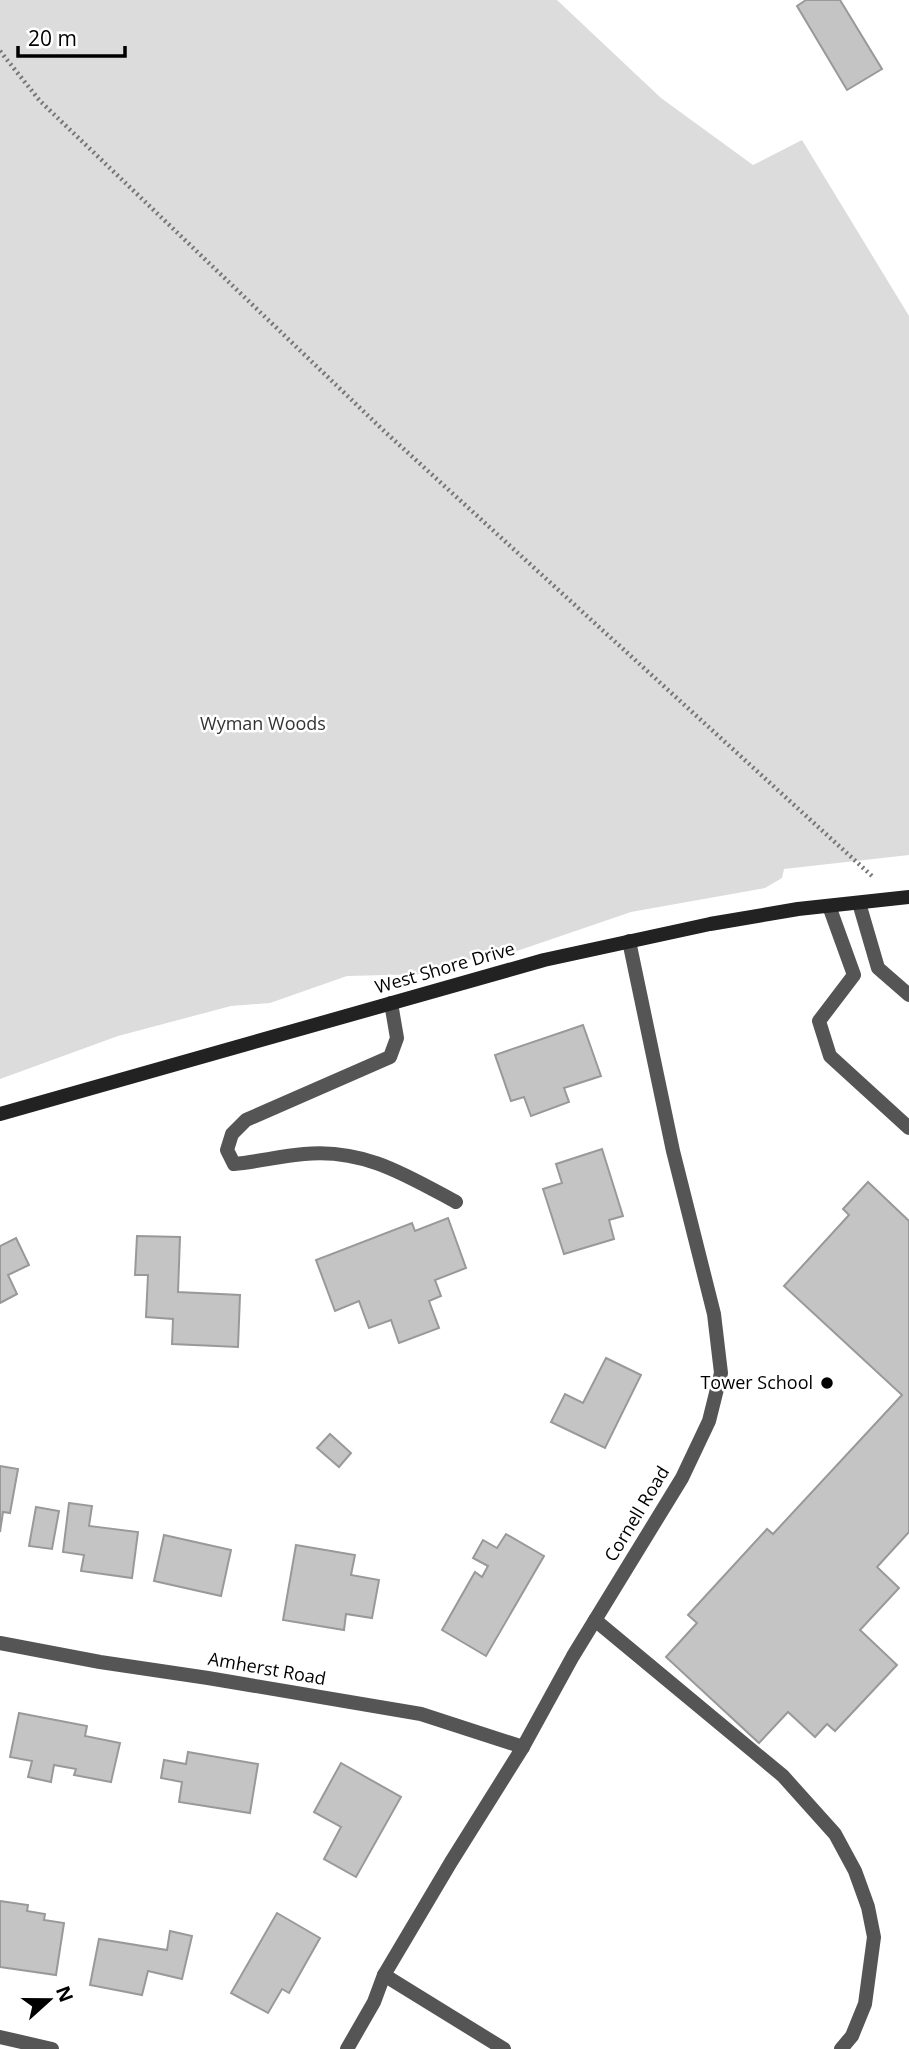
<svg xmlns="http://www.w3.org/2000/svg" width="909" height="2049" font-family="'Open Sans',sans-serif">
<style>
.green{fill:#dcdcdc}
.building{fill:#c4c4c4;stroke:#999;stroke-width:2}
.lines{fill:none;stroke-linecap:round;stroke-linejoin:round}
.path{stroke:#777;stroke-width:4.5;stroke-dasharray:2 3.5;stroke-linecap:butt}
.lane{stroke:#555;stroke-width:14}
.street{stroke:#555;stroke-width:14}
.secondary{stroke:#222;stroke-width:14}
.poi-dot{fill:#000;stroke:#fff;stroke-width:2.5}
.labels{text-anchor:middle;stroke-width:5;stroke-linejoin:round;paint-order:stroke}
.park-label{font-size:18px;fill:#333;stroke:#fff}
.street-label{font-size:18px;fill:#000;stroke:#fff}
.poi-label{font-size:18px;fill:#000;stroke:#fff;text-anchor:end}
</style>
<rect width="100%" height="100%" fill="#fff"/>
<!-- green -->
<polygon class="green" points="0,0 557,0 661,98 753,165 802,140 909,316 909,855 784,869 782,878 765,888 631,912 514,952 480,956 428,974 347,976 270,1003 231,1006 118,1036 0,1079"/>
<!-- building -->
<g class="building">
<polygon points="806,0 840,0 882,69 847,90 797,6"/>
<polygon points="583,1025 601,1076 564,1088 569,1102 531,1116 524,1097 511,1101 495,1055"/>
<polygon points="602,1149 623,1216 609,1220 614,1239 564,1254 543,1189 562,1183 556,1164"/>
<polygon points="868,1182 909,1221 909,1532 877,1567 899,1588 860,1630 897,1665 835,1731 827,1724 815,1737 788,1712 759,1743 666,1657 697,1623 688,1615 767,1529 773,1534 902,1395 784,1286 849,1215 843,1209"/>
<polygon points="448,1218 466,1268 435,1280 441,1296 429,1301 439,1328 399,1343 391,1320 369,1328 359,1301 335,1311 316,1260 412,1223 415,1231"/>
<polygon points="137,1236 180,1237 178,1292 240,1295 238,1347 172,1344 173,1319 146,1317 148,1275 135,1275"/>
<polygon points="16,1238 29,1265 8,1275 17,1294 0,1303 0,1246"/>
<polygon points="606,1358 641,1375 605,1448 551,1422 565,1394 583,1403"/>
<polygon points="330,1434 351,1453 339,1467 317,1448"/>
<polygon points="0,1466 18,1469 10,1513 3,1512 0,1532"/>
<polygon points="69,1503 92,1506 89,1526 138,1532 132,1578 81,1571 84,1555 63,1552"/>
<polygon points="36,1507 59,1511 52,1549 29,1546"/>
<polygon points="506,1534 544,1556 486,1656 442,1630 475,1572 482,1577 488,1566 473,1558 483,1540 497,1548"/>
<polygon points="164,1535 231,1550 221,1596 154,1581"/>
<polygon points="296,1545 355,1555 351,1575 379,1580 372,1618 346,1614 344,1630 283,1620"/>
<polygon points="19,1713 87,1726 85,1736 120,1743 111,1782 74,1775 76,1769 54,1765 51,1782 28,1777 32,1761 10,1757"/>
<polygon points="188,1752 258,1764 250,1813 179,1802 182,1782 161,1778 164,1760 186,1764"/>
<polygon points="341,1763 401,1797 356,1877 324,1859 341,1827 314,1812"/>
<polygon points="0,1901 28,1905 27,1911 45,1914 44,1920 64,1923 56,1975 0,1967"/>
<polygon points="277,1913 320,1938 289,1993 282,1989 268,2013 231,1993"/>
<polygon points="170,1931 192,1936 182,1979 148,1971 142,1995 90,1985 99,1939 167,1950"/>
</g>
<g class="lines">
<!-- path -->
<polyline class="path" points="0,51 40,101 383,430 872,876"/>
<!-- lane -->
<g class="lane">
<polyline points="859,903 878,968 909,995"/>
<polyline points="829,906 854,975 819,1021 830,1056 909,1128"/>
<path d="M 391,1003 L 397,1038 L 390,1057 L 246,1120 L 232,1134 L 227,1150 L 234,1164 C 257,1162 280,1156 304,1154 C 363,1148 406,1175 456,1202"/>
<polyline points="595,1620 783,1776 835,1834 855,1871 868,1907 874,1937 865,2004 852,2036 841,2049"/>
<polyline points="384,1975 504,2049"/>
</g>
<!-- street -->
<g class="street">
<polyline points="0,1643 100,1662 208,1678 421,1714 523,1747"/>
<polyline points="0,2037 52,2049"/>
<polyline points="347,2049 374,2002 384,1975 451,1862 523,1747 573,1656 682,1478 709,1421 721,1373 714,1314 673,1151 629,941"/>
</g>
<!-- secondary -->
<polyline class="secondary" points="0,1114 544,960 710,924 798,909 909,897"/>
</g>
<!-- markers -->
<circle class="poi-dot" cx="827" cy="1383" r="7"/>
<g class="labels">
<!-- park labels -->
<g class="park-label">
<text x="263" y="730">Wyman Woods</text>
</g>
<!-- street labels -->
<g class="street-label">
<text transform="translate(445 968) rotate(-16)" y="6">West Shore Drive</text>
<text transform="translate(637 1514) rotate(-59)" y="6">Cornell Road</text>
<text transform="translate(267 1669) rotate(10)" y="6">Amherst Road</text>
</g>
<!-- poi labels -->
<g class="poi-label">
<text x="813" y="1389">Tower School</text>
</g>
</g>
<!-- north arrow -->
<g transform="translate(49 2000) rotate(69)" stroke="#ffffff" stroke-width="5" paint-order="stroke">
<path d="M0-5L12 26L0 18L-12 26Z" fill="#000000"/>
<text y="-10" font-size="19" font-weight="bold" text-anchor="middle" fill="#000000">N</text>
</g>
<!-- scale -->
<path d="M18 46v10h107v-10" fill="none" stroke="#000000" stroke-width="3.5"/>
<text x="28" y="46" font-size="21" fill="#000000" stroke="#ffffff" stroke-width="5" paint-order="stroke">20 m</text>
</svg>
